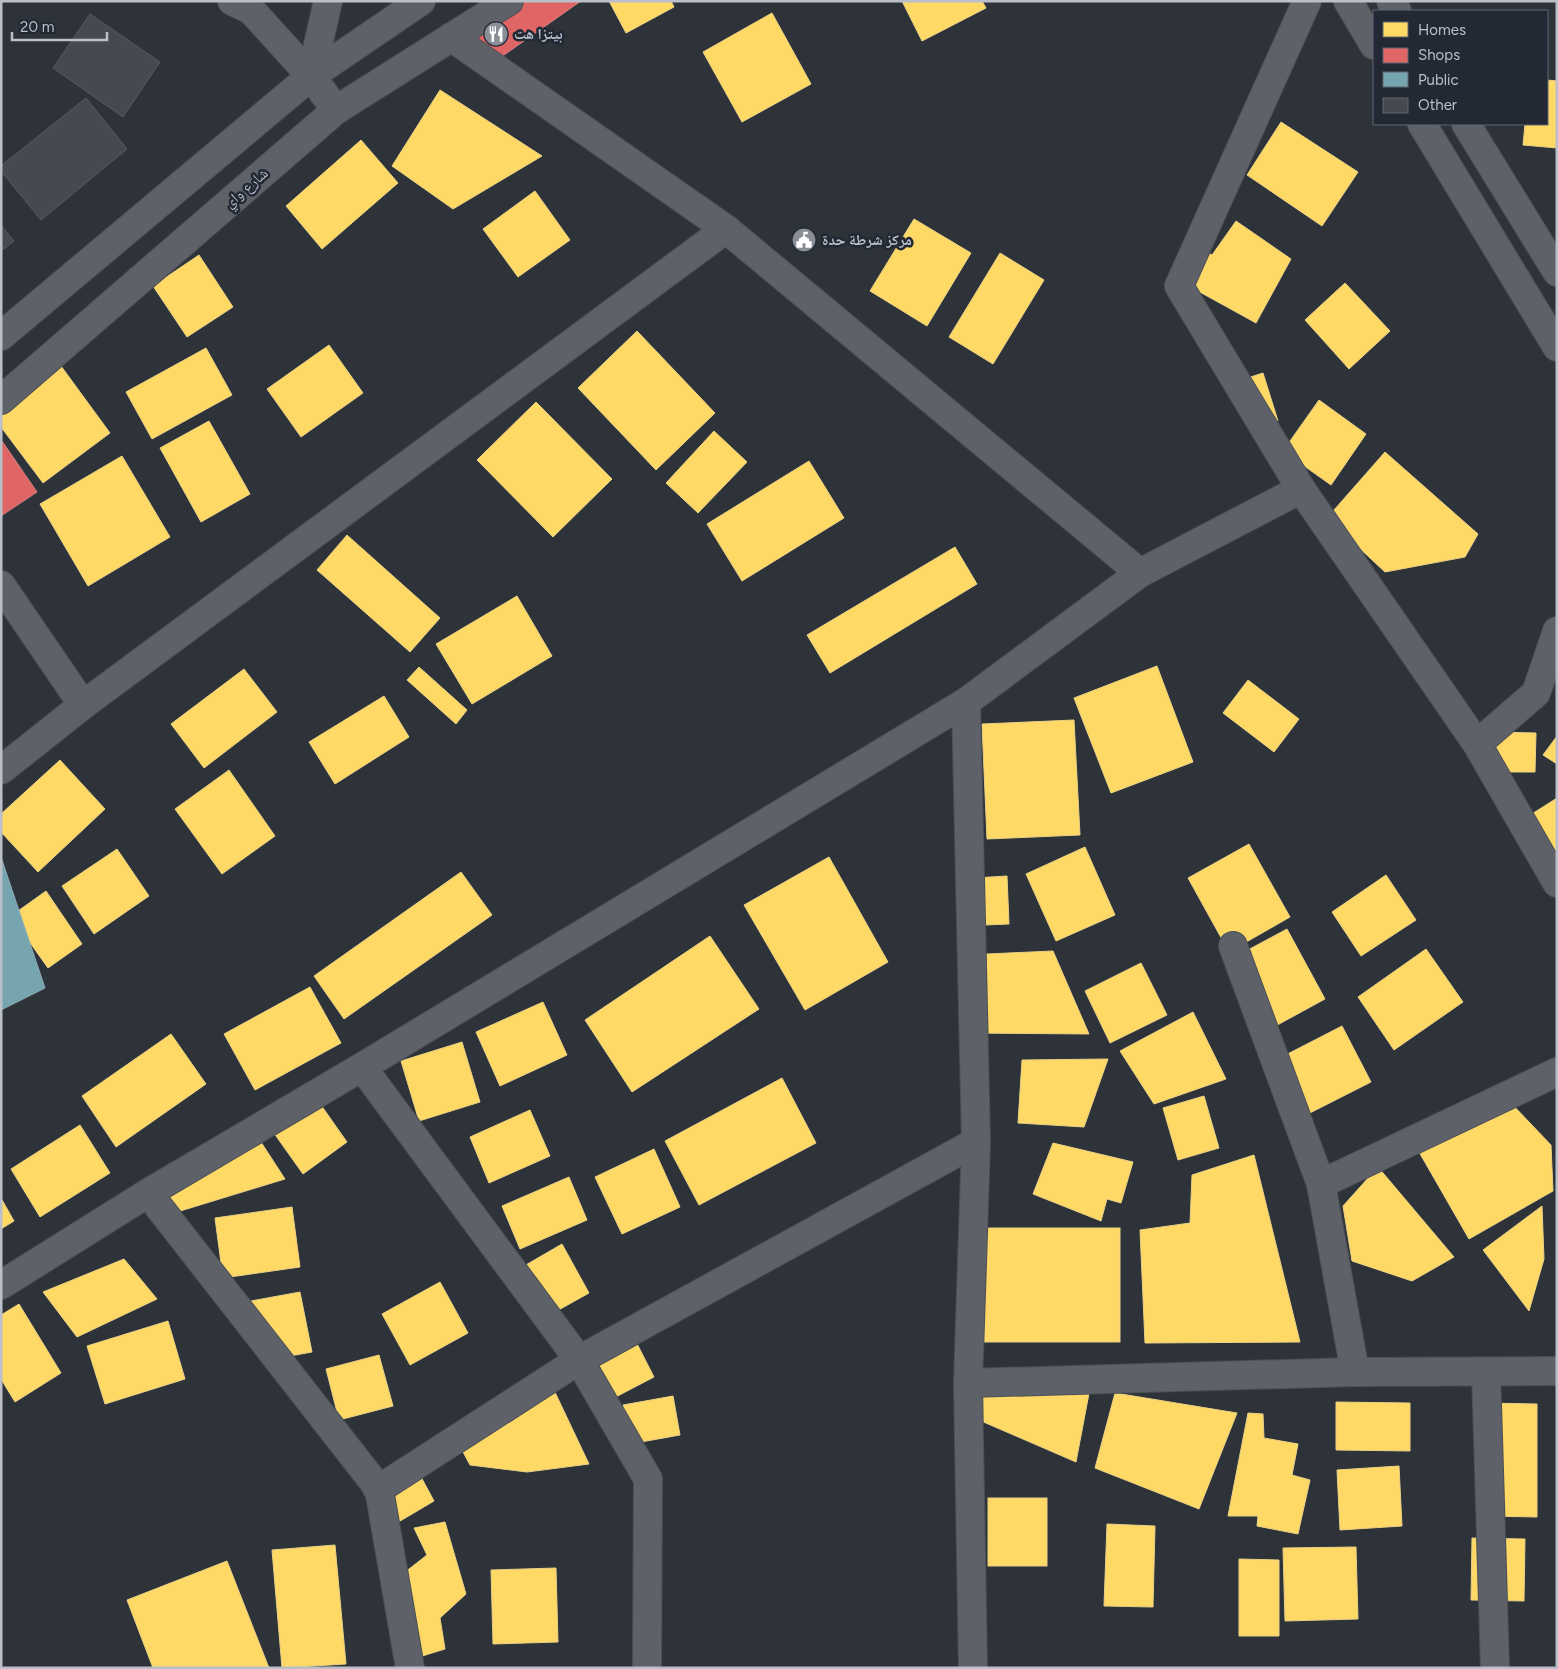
<svg xmlns="http://www.w3.org/2000/svg" width="1558" height="1669" font-family="Figtree,'Noto Naskh Arabic',sans-serif">
<style>
.homes{fill:#ffd966;stroke:#ead184}
.shops{fill:#e06666;stroke:#d58184}
.public{fill:#76a5af;stroke:#8aadb7}
.building{fill:#464a50;stroke:#575a61}
.lines{fill:none;stroke-linecap:round;stroke-linejoin:round}
.minor-casing{stroke:#4c4f54;stroke-width:30}
.minor{stroke:#5e6168;stroke-width:28}
.labels{text-anchor:middle;stroke-width:5;stroke-linejoin:round;paint-order:stroke}
.poi-label{font-size:15px;font-weight:bold;fill:#babfc9;stroke:#222934;text-anchor:start}
.street-label{font-size:15px;fill:#babfc9;stroke:#222934}
</style>
<rect width="100%" height="100%" fill="#2e333a"/>
<!-- homes -->
<g class="homes">
<polygon points="609,1 671,1 674,7 626,33"/>
<polygon points="902,1 982,1 986,8 922,41"/>
<polygon points="772,13 811,84 742,122 703,52"/>
<polygon points="1547,80 1557,81 1557,148 1523,145 1525,124 1547,124"/>
<polygon points="440,90 542,156 453,209 392,166"/>
<polygon points="1281,122 1358,172 1322,226 1247,175"/>
<polygon points="361,140 398,183 322,249 286,206"/>
<polygon points="535,191 570,240 518,277 483,229"/>
<polygon points="914,219 971,253 927,326 870,291"/>
<polygon points="1236,221 1291,259 1256,323 1178,280 1201,249 1212,255"/>
<polygon points="1000,253 1044,280 993,364 949,337"/>
<polygon points="199,255 233,307 187,337 153,286"/>
<polygon points="1345,283 1390,331 1349,369 1305,320"/>
<polygon points="637,331 715,413 656,470 578,388"/>
<polygon points="329,345 363,393 301,437 267,389"/>
<polygon points="206,348 232,395 152,439 126,392"/>
<polygon points="61,366 110,433 43,483 1,427 1,411"/>
<polygon points="1263,373 1278,421 1253,429 1238,381"/>
<polygon points="1319,400 1366,434 1331,485 1283,451"/>
<polygon points="536,402 612,479 553,537 477,460"/>
<polygon points="209,421 250,494 201,522 160,448"/>
<polygon points="714,431 747,462 698,513 666,483"/>
<polygon points="1385,452 1478,534 1465,557 1385,572 1327,518"/>
<polygon points="122,456 170,537 88,586 40,504"/>
<polygon points="809,461 844,518 742,581 707,524"/>
<polygon points="347,535 440,618 410,652 317,570"/>
<polygon points="955,547 977,584 830,673 807,635"/>
<polygon points="517,596 552,656 472,704 436,644"/>
<polygon points="1157,666 1193,762 1111,793 1074,698"/>
<polygon points="419,667 467,710 456,724 407,680"/>
<polygon points="244,669 277,712 204,768 171,724"/>
<polygon points="1248,680 1299,719 1274,752 1223,713"/>
<polygon points="384,696 409,737 335,784 309,742"/>
<polygon points="1074,720 1080,835 987,839 982,724"/>
<polygon points="1496,732 1536,733 1535,772 1496,772"/>
<polygon points="1557,736 1557,764 1543,755"/>
<polygon points="60,760 105,809 38,872 1,832 1,814"/>
<polygon points="229,770 275,836 222,874 175,809"/>
<polygon points="1557,798 1557,871 1524,819"/>
<polygon points="1249,844 1290,917 1229,952 1188,878"/>
<polygon points="1085,847 1115,915 1056,941 1026,874"/>
<polygon points="117,849 149,896 94,934 62,886"/>
<polygon points="829,857 888,962 805,1010 744,905"/>
<polygon points="461,872 492,915 344,1019 314,976"/>
<polygon points="1386,875 1416,920 1361,956 1332,912"/>
<polygon points="1007,876 1009,924 960,926 957,879"/>
<polygon points="46,891 82,944 48,968 11,916"/>
<polygon points="1287,929 1325,999 1270,1029 1233,958"/>
<polygon points="710,936 759,1009 632,1092 585,1020"/>
<polygon points="1426,949 1463,1002 1394,1050 1358,997"/>
<polygon points="1053,951 1089,1034 968,1033 965,955"/>
<polygon points="1141,963 1167,1015 1110,1043 1085,991"/>
<polygon points="310,987 341,1043 255,1090 224,1034"/>
<polygon points="543,1002 567,1055 500,1086 476,1032"/>
<polygon points="1193,1012 1226,1079 1154,1104 1120,1051"/>
<polygon points="1342,1026 1371,1082 1300,1118 1272,1062"/>
<polygon points="171,1034 206,1084 116,1147 82,1096"/>
<polygon points="462,1042 480,1102 419,1121 401,1061"/>
<polygon points="1108,1059 1084,1127 1018,1123 1022,1060"/>
<polygon points="782,1078 816,1143 699,1205 665,1141"/>
<polygon points="1204,1096 1219,1148 1178,1160 1163,1108"/>
<polygon points="316,1098 347,1142 303,1174 271,1129"/>
<polygon points="1509,1101 1551,1145 1553,1191 1469,1239 1415,1145"/>
<polygon points="530,1110 550,1156 489,1183 470,1137"/>
<polygon points="80,1125 110,1173 40,1217 11,1169"/>
<polygon points="259,1139 285,1179 177,1212 168,1192"/>
<polygon points="1053,1143 1133,1162 1121,1203 1107,1199 1101,1221 1033,1194"/>
<polygon points="654,1149 680,1207 622,1234 595,1177"/>
<polygon points="1254,1155 1300,1342 1145,1343 1140,1230 1190,1223 1192,1175"/>
<polygon points="1378,1167 1454,1257 1412,1281 1352,1261 1343,1206"/>
<polygon points="569,1177 587,1220 520,1249 502,1206"/>
<polygon points="1,1198 14,1221 1,1229"/>
<polygon points="1542,1206 1544,1259 1529,1311 1483,1250"/>
<polygon points="292,1207 300,1267 223,1278 215,1218"/>
<rect x="975" y="1228" width="145" height="114"/>
<polygon points="562,1244 589,1293 539,1321 512,1273"/>
<polygon points="124,1259 157,1299 77,1337 43,1292"/>
<polygon points="440,1282 468,1333 410,1365 382,1314"/>
<polygon points="300,1292 312,1352 262,1361 251,1301"/>
<polygon points="19,1304 61,1373 15,1402 1,1379 1,1315"/>
<polygon points="168,1321 185,1379 105,1404 87,1346"/>
<polygon points="628,1326 654,1377 608,1401 581,1351"/>
<polygon points="379,1355 393,1406 339,1420 326,1369"/>
<polygon points="1091,1383 1076,1462 972,1417 974,1388"/>
<polygon points="553,1388 589,1464 527,1472 470,1465 455,1437"/>
<polygon points="1115,1393 1237,1413 1199,1509 1095,1468"/>
<polygon points="673,1396 680,1435 630,1444 623,1405"/>
<polygon points="1336,1402 1410,1403 1410,1451 1336,1450"/>
<polygon points="1485,1403 1537,1404 1537,1517 1484,1516"/>
<polygon points="1248,1413 1263,1414 1264,1438 1298,1444 1292,1475 1310,1480 1298,1534 1257,1526 1258,1516 1228,1516"/>
<polygon points="413,1462 434,1501 385,1530 362,1490"/>
<polygon points="1399,1466 1402,1526 1340,1530 1337,1470"/>
<rect x="988" y="1498" width="59" height="68"/>
<polygon points="445,1522 466,1594 440,1618 445,1649 419,1657 400,1576 427,1555 414,1528"/>
<polygon points="1107,1524 1155,1526 1153,1607 1104,1606"/>
<polygon points="1472,1538 1525,1539 1524,1601 1471,1600"/>
<polygon points="335,1545 346,1664 282,1668 272,1550"/>
<polygon points="1356,1547 1358,1619 1285,1621 1283,1548"/>
<polygon points="1239,1559 1279,1560 1279,1636 1239,1636"/>
<polygon points="227,1561 269,1668 153,1668 127,1600"/>
<polygon points="556,1568 558,1642 493,1644 491,1570"/>
</g>
<!-- shops -->
<g class="shops">
<polygon points="522,1 581,1 494,62 475,34"/>
<polygon points="2,441 37,492 1,516 1,442"/>
</g>
<!-- public -->
<polygon class="public" points="1,857 45,988 1,1010"/>
<!-- building -->
<g class="building">
<polygon points="90,14 160,62 123,117 53,68"/>
<polygon points="86,98 127,149 41,220 1,171 1,166"/>
<polygon points="1,225 14,241 1,251"/>
</g>
<g class="lines">
<defs>
<g id="minor">
<polyline points="232,1 251,10 311,76 336,110"/>
<polyline points="1307,1 1179,286 1301,489 1477,744 1557,883"/>
<polyline points="1348,1 1374,45"/>
<polyline points="1391,1 1397,11"/>
<polyline points="451,37 726,229 1140,573"/>
<polyline points="311,76 328,1"/>
<polyline points="1422,124 1557,347"/>
<polyline points="1466,124 1557,272"/>
<polyline points="1,336 311,76 421,1"/>
<polyline points="1,400 336,110 509,1"/>
<polyline points="1,585 83,705"/>
<polyline points="966,702 976,1142 968,1383 973,1668"/>
<polyline points="1477,744 1536,693 1557,631"/>
<polyline points="1,770 83,705 726,229"/>
<polyline points="1233,946 1321,1184 1355,1372"/>
<polyline points="362,1067 579,1360 648,1479 647,1668"/>
<polyline points="1321,1184 1557,1072"/>
<polyline points="148,1193 379,1489 410,1668"/>
<polyline points="1,1285 148,1193 362,1067 966,702 1140,573 1301,489"/>
<polyline points="1486,1372 1495,1668"/>
<polyline points="968,1383 1355,1372 1557,1371"/>
<polyline points="379,1489 579,1360 976,1142"/>
</g>
</defs>
<!-- minor casing -->
<use href="#minor" class="minor-casing"/>
<!-- minor -->
<use href="#minor" class="minor"/>
</g>
<!-- icons -->
<defs>
<symbol id="restaurant-disc" viewBox="-11 -11 22 22"><circle r="9.5" fill="#898e97" stroke="#222934"/><path d="M-5-6h1v4h1v-4h1v4h1v-4h1v5L-1.5 .5V6h-2V.5L-5-1ZM5-6V6H3V1.5H1.5Q1.5-4 5-6Z" fill="#fff"/></symbol>
<symbol id="civic-disc" viewBox="-11 -11 22 22"><circle r="9.5" fill="#898e97" stroke="#222934"/><path d="M-.6-6.5H3V-4.5H.6V-3L4-1V1h2V6H-6V1h2V-1L-.6-3ZM-1.2 2.5V6h2.4V2.5Z" fill="#fff"/></symbol>
</defs>
<g fill-rule="evenodd">
<use href="#restaurant-disc" x="482" y="20" width="28" height="28"/>
<use href="#civic-disc" x="790" y="226" width="28" height="28"/>
</g>
<g class="labels">
<!-- poi labels -->
<g class="poi-label">
<text x="514" y="39">بيتزا هت</text>
<text x="822" y="245">مركز شرطة حدة</text>
</g>
<!-- street labels -->
<g class="street-label">
<text transform="translate(246 188) rotate(-41)" y="5">شارع واي</text>
</g>
</g>
<!-- border -->
<rect width="1558" height="1669" fill="none" stroke="#babfc9" stroke-width="5"/>
<!-- legend -->
<rect x="1373" y="10" width="175" height="115" fill="#222934" stroke="#5f6570"/>
<rect x="1383" y="22" width="25" height="15" fill="#ffd966" stroke="#5f6570"/>
<text x="1418" y="35" font-size="15" fill="#babfc9">Homes</text>
<rect x="1383" y="48" width="25" height="15" fill="#e06666" stroke="#5f6570"/>
<text x="1418" y="60" font-size="15" fill="#babfc9">Shops</text>
<rect x="1383" y="72" width="25" height="15" fill="#76a5af" stroke="#5f6570"/>
<text x="1418" y="85" font-size="15" fill="#babfc9">Public</text>
<rect x="1383" y="98" width="25" height="15" fill="#464a50" stroke="#5f6570"/>
<text x="1418" y="110" font-size="15" fill="#babfc9">Other</text>
<!-- scale -->
<path d="M12 32v8h95v-8" fill="none" stroke="#babfc9" stroke-width="2.5"/>
<text x="20" y="32" font-size="15" fill="#babfc9" stroke="#222934" stroke-width="4" paint-order="stroke">20 m</text>
</svg>
